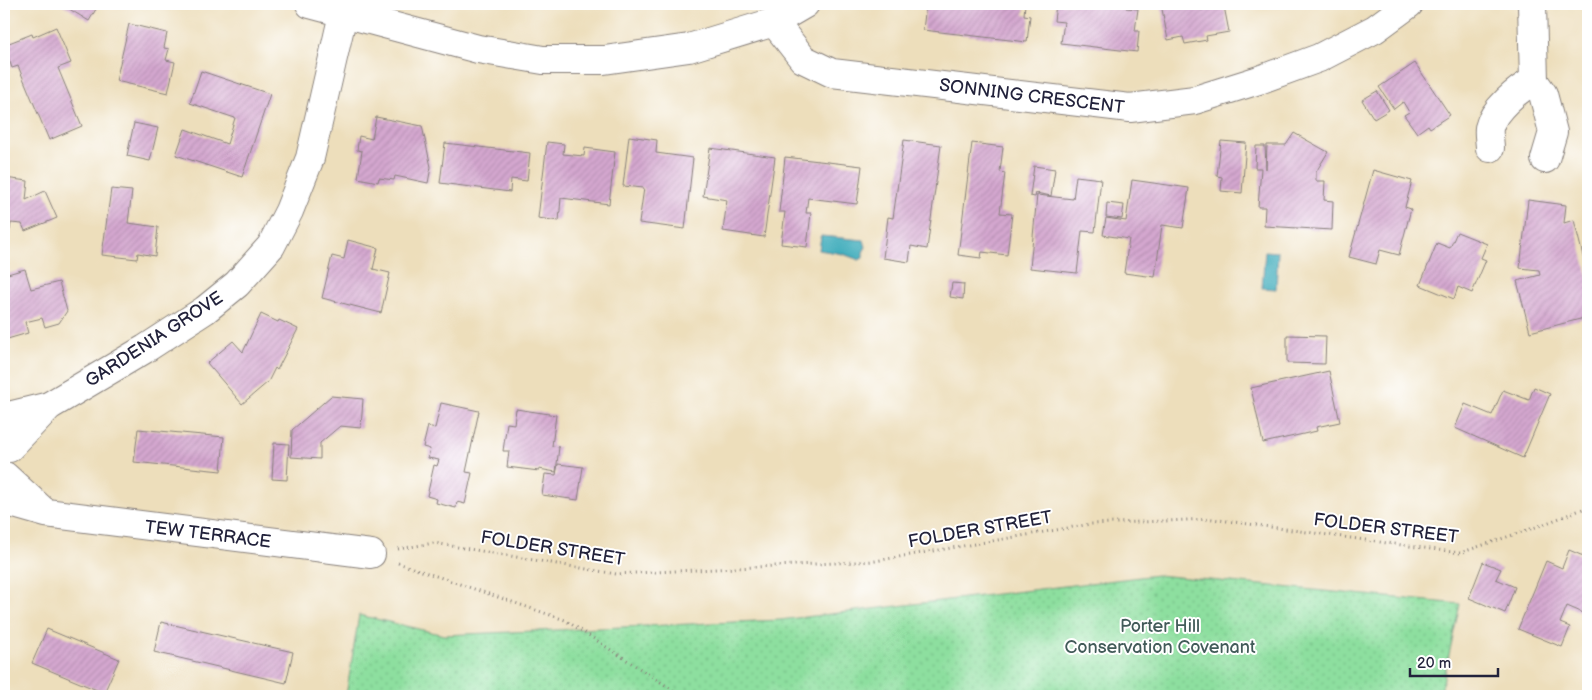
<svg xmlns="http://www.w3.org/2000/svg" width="1592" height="700" font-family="'Balsamiq Sans',sans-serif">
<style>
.park{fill:url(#park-dots);stroke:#58806d}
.water{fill:#3baaba;stroke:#2e667a}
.building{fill:url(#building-hatch)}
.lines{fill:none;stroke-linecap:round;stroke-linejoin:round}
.street-casing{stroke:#88807b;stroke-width:30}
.secondary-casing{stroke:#88807b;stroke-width:30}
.path{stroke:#88807b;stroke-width:3;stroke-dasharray:1 4;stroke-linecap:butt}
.street{stroke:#fff;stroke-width:28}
.secondary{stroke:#fff;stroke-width:28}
.labels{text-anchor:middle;stroke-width:4;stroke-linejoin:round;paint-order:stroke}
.street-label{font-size:18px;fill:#22223b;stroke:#fff}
.park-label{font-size:18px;fill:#425b59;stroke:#fff}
</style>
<defs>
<pattern id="park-dots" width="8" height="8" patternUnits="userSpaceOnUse" patternTransform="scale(1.25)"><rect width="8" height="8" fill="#8ddf9f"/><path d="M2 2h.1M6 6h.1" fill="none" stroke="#79bf8a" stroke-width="1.8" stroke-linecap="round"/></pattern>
<pattern id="building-hatch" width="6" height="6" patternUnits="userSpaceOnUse" patternTransform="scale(1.25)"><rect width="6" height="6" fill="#d4a7cf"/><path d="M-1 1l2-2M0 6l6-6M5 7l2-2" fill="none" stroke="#b68fb3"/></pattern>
</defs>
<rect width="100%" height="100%" fill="#fff"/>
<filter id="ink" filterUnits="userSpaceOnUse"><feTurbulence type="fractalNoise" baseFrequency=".02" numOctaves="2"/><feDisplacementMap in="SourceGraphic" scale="10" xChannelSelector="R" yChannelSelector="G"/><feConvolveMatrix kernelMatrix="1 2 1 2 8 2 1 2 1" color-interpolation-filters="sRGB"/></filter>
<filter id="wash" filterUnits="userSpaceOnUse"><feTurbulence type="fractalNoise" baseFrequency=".0096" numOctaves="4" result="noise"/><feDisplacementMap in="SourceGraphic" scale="20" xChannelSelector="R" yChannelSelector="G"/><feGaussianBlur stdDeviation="1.12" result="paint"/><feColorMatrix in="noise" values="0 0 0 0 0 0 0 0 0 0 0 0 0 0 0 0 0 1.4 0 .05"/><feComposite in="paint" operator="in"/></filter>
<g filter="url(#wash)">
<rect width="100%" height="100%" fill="#eddebb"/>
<!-- park -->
<polygon class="park" points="1157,575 1460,604 1440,696 346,696 359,615 444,635 780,620"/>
<!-- water -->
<g class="water">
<polygon points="821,236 864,240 866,247 863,252 863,258 859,260 843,254 819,250"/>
<polygon points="1265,251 1278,252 1276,289 1262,288"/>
</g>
<g id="blocks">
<!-- building -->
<g class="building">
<polygon points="61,4 99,4 89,21"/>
<polygon points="936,4 1025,4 1024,15 1030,16 1027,42 923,30 926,5 936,7"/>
<polygon points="1056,4 1127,4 1126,8 1138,9 1135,31 1139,31 1137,52 1061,43 1064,22 1054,21"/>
<polygon points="1161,4 1200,4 1201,10 1224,6 1229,32 1206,36 1207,40 1185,44 1183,37 1168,40"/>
<polygon points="129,24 167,33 164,48 169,49 166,60 175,62 168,93 116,81"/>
<polygon points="56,27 71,63 58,68 82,126 49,140 18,66 12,68 4,45 32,34 33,37"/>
<polygon points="1415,63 1450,115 1430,128 1428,125 1417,133 1404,115 1409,112 1403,102 1394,109 1379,87"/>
<polygon points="201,71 270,94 242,177 176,155 185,129 227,144 235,118 190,103"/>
<polygon points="1377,91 1389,110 1374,119 1362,100"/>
<polygon points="376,117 422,126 431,167 428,183 395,176 394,180 379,178 378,182 358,178 362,151 357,150 359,136 372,139"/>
<polygon points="134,123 158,128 150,161 127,156"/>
<polygon points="1294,133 1328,152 1316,172 1316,181 1325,181 1324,200 1333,201 1332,230 1264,226 1265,207 1258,207 1261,168 1255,168 1256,146 1265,146 1266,169 1267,145 1286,145"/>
<polygon points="629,136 657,140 656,153 693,158 685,229 639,223 644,188 623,186"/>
<polygon points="904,140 941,145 927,249 911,246 909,262 883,258 888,217 893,218"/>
<polygon points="1221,141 1246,143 1242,193 1221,191 1222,177 1217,176"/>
<polygon points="547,142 564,144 563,154 584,156 585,148 615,152 609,204 561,198 559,221 538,218"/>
<polygon points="445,143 530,153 527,181 511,179 510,192 440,183"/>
<polygon points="972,143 1003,147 1000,172 1005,173 1000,213 1012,214 1007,255 982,252 981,258 958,255"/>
<polygon points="710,148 775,157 764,237 723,231 727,200 703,196"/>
<polygon points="785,157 862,166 857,204 808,198 806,213 811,213 807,247 781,244 785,212 779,212"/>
<polygon points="1034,166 1055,169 1051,196 1036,193 1035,197 1030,196"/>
<polygon points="1373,170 1412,181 1405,207 1411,209 1399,255 1380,250 1376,264 1349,257"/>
<polygon points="1076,176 1101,179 1095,232 1082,231 1077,273 1030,268 1037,195 1073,199"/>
<polygon points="4,178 28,181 26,200 45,191 57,218 25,231 22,224 11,223 10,230 4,229"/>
<polygon points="1132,180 1189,188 1183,228 1162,225 1155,277 1124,273 1129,239 1103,235 1106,218 1126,221"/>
<polygon points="111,189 132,191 128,223 158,227 155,256 138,253 137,259 102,255"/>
<polygon points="1528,200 1566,205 1564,223 1574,220 1588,276 1588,317 1530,332 1517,281 1540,275 1539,270 1520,268"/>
<polygon points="1107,203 1124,205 1122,219 1106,217"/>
<polygon points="1457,232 1487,244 1481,258 1486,260 1472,293 1458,287 1454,299 1420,285 1437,243 1450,248"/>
<polygon points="348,240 378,248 373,269 390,273 381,313 322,298 332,256 344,259"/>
<polygon points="25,269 31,289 59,282 67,311 59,323 45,327 42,318 25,322 28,333 4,340 4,275"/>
<polygon points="952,283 964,284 963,299 950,297"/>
<polygon points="261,314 278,322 279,320 298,329 277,370 275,368 268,382 242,404 207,363 233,341 243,352"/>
<polygon points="1287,335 1326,336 1325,364 1287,363"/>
<polygon points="1329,371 1340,422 1316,427 1317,431 1263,443 1251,388"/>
<polygon points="1534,387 1550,394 1523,458 1455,428 1465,404 1492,415 1503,390 1529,400"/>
<polygon points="331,396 363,399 361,428 340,426 320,443 320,459 291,457 292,430"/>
<polygon points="441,403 479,411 466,472 472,473 465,504 457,502 456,508 436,503 437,499 427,496 434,465 437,466 439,460 428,458 430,449 423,447 428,426 435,428"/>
<polygon points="516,409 556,415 552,446 559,447 556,472 539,469 539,471 507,467 509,451 503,451 507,423 514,424"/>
<polygon points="138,429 224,437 221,471 134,462"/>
<polygon points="274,443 289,444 287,480 272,479"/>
<polygon points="558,464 583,467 578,500 542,495 545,474 556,475"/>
<polygon points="1569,550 1588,558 1588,615 1567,606 1560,623 1570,627 1562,647 1518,629 1546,561 1562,568"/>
<polygon points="1483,562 1501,569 1496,579 1515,587 1505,613 1469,598"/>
<polygon points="161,622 293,652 286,683 154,652"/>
<polygon points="47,629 119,659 104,693 32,663"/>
</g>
</g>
</g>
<g filter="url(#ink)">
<use href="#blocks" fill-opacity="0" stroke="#88807b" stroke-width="1"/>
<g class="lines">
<defs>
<g id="street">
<polyline points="1532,4 1534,81 1543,94 1553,132 1545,159"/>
<polyline points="774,22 803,59 832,73 1130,108 1195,100 1259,80 1319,58 1375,29 1409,4"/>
<path d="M 1490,148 C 1490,142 1488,134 1489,128 C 1493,110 1518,89 1534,81"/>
<polyline points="4,417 49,406"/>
<polyline points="9,448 49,406 145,349 205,310 237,284 271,246 289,211 310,158 343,14"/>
<polyline points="5,476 41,509"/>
<polyline points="4,501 46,513 371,554"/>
</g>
<polyline id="secondary" points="310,4 478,49 543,60 604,60 689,48 774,22 805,4"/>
</defs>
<!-- street casing -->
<use href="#street" class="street-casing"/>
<!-- secondary casing -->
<use href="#secondary" class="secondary-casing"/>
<!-- path -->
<g class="path">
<polyline points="398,549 434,543 616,574 875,561 1091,524 1212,519 1460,553 1539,526 1588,507"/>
<polyline points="398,563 565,620 682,696"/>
</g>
<!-- street -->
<use href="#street" class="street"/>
<!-- secondary -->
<use href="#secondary" class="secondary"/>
</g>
</g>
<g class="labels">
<!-- street labels -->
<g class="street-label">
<text transform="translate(1032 96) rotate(7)" y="6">SONNING CRESCENT</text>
<text transform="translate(154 339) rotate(-33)" y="6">GARDENIA GROVE</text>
<text transform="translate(1386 528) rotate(7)" y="6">FOLDER STREET</text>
<text transform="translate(980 529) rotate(-10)" y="6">FOLDER STREET</text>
<text transform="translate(208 534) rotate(7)" y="6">TEW TERRACE</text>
<text transform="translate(553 548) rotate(9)" y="6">FOLDER STREET</text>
</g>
<!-- park labels -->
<g class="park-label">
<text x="1160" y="632">Porter Hill<tspan x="1160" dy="21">Conservation Covenant</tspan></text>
</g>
</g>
<!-- margin -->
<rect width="1592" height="700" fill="none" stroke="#fff" stroke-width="20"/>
<!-- scale -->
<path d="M1410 668v8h88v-8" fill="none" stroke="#22223b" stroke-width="2.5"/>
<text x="1417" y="668" font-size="15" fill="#22223b" stroke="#ffffff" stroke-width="4" paint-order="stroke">20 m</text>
</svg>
